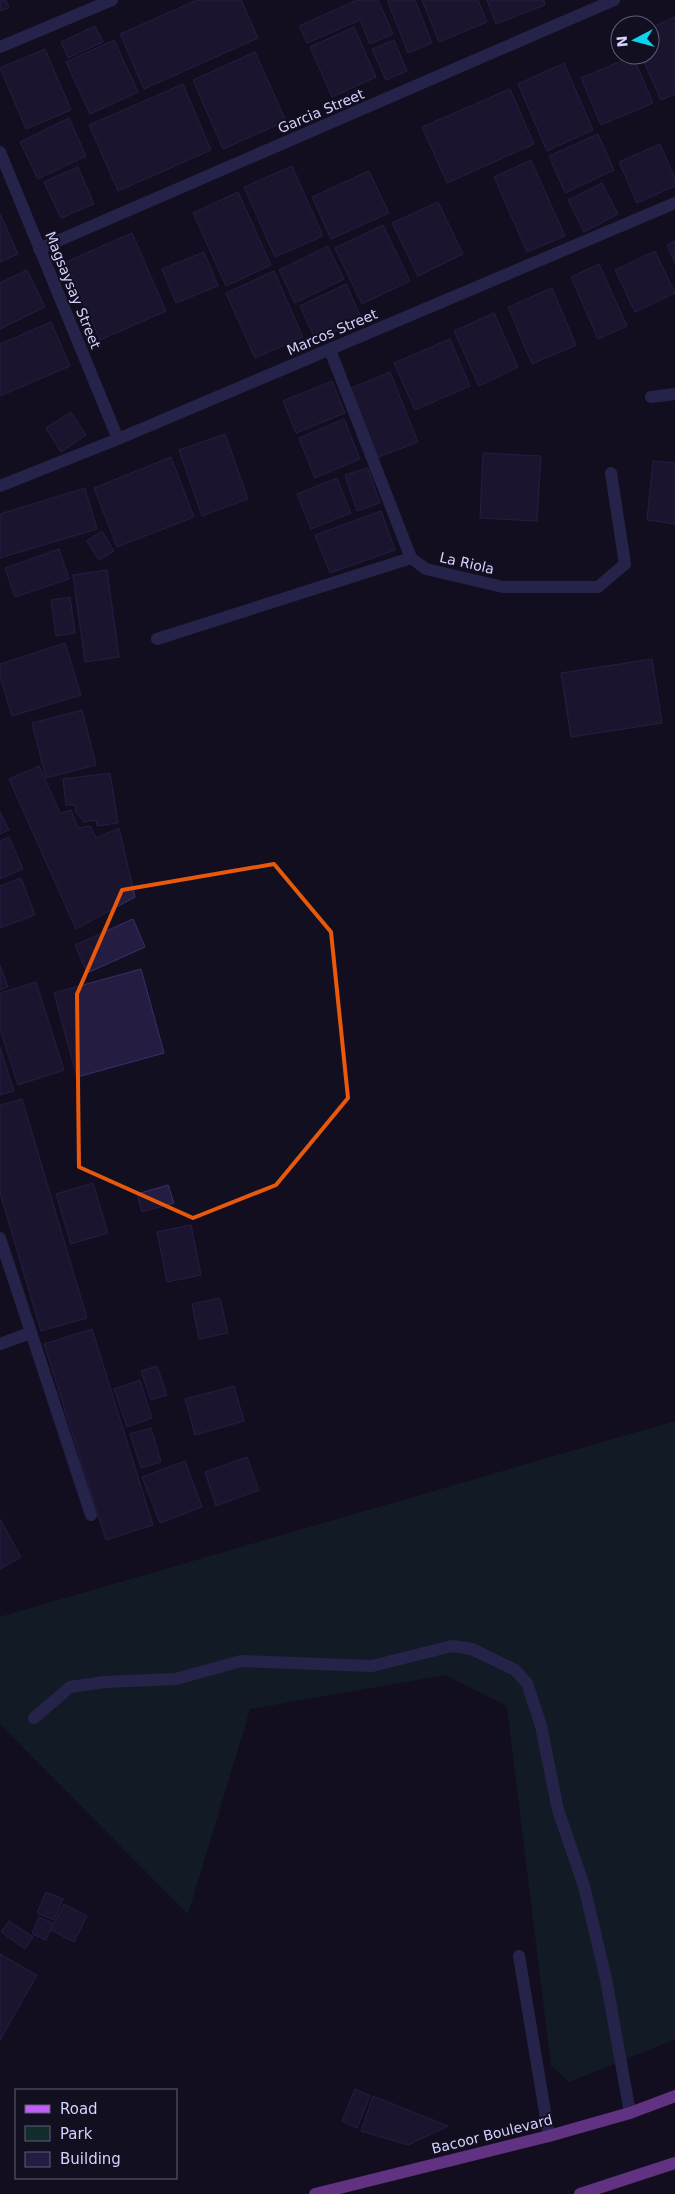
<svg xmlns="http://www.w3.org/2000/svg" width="675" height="2194" font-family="'DejaVu Sans',sans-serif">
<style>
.green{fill:#122b2b}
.building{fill:#241c41;stroke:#3c2f6c}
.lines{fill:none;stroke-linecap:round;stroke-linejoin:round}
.lane{stroke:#3f3c7e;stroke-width:12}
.street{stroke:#3f3c7e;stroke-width:12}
.primary{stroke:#c15ef7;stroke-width:12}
.marked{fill:none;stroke:#e8590c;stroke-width:4;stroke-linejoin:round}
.labels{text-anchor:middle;stroke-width:4;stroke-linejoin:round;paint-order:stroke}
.street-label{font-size:14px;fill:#d7d1fd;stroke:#120f21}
</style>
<rect width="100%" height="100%" fill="#120f21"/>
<!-- green -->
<polygon class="green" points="675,1421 675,2039 569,2082 551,2065 507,1706 445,1675 250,1709 188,1914 0,1724 0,1617"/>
<!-- building -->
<g class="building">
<polygon points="0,0 6,0 9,8 0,11"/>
<polygon points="197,0 241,0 258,38 144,89 120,34"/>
<polygon points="357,0 378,0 393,34 370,44 360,20 307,43 299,26"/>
<polygon points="387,0 415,0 432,43 408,53"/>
<polygon points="422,0 478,0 487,22 439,42"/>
<polygon points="487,0 544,0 545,5 496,24"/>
<polygon points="675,17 675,94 661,100 641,55 650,55 650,28"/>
<polygon points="95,26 103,42 68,58 61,42"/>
<polygon points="354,27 376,77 332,97 310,47"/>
<polygon points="114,40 138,92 90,114 66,62"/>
<polygon points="394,40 407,71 386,80 372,49"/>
<polygon points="45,49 71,110 26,129 0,68"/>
<polygon points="255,52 286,121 223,149 193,80"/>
<polygon points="633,56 653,103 601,125 581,78"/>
<polygon points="564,63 593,130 547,151 518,84"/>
<polygon points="183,84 211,150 118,191 89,125"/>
<polygon points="510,89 534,144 447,183 422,127"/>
<polygon points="69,118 86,156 38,179 20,142"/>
<polygon points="598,134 614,170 565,193 549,156"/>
<polygon points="660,144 675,178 675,186 637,203 619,162"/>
<polygon points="531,160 565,236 527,252 494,177"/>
<polygon points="292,166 323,236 275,257 244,187"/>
<polygon points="78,167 94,204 61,218 44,182"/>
<polygon points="369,171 389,213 331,239 312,197"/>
<polygon points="602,183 618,214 584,232 568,200"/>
<polygon points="238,192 271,265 226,286 193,213"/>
<polygon points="438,202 463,254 418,276 392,223"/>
<polygon points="0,214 18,254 0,262"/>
<polygon points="383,225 410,281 362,304 335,248"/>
<polygon points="132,233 166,311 100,340 66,262"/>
<polygon points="675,241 675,263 667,245"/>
<polygon points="328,246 344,279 295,303 279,270"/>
<polygon points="655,251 675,293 635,312 615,270"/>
<polygon points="204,252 218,286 176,303 162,269"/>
<polygon points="599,264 627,326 598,339 571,277"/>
<polygon points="27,270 45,307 0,329 0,283"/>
<polygon points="274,271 303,337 255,358 226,293"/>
<polygon points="346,284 362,319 316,341 300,306"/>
<polygon points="552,288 576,345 532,364 508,307"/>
<polygon points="494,313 518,367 479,386 454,331"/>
<polygon points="51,322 70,366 0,396 0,344"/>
<polygon points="450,339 470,386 415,410 394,363"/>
<polygon points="390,372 418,442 376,458 349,389"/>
<polygon points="332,381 345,413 296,433 283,401"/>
<polygon points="71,412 86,435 61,452 46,428"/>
<polygon points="344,419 360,459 315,478 299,438"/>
<polygon points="225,434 248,499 202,516 179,450"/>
<polygon points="483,453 541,456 537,521 480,518"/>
<polygon points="171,457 194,517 117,547 94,488"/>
<polygon points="653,461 675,463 675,524 647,520"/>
<polygon points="368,468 380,503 357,511 345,475"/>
<polygon points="337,478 351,513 311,529 297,494"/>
<polygon points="85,488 97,529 0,558 0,514"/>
<polygon points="381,511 395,550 330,573 315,535"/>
<polygon points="102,531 114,551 99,560 87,541"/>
<polygon points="59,549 69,579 15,597 5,568"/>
<polygon points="107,570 119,657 85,662 73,575"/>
<polygon points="70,597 75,633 56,636 51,600"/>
<polygon points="65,643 81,695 12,716 0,677 0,664"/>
<polygon points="652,659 662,723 571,737 561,673"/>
<polygon points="82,710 96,765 46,778 32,723"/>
<polygon points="39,766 60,813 71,810 78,828 90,826 96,838 119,828 135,897 76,929 9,779"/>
<polygon points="110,773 118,823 97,826 96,820 84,822 76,812 75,805 66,805 63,779"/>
<polygon points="0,812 9,830 0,834"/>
<polygon points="9,837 23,869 0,879 0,841"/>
<polygon points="21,878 35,915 0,928 0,886"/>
<polygon points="133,919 145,947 87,973 75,945"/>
<polygon points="0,965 8,987 0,990"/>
<polygon points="141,969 164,1053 77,1077 54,993"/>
<polygon points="36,982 64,1070 18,1085 0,1029 0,993"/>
<polygon points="0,1047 14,1091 0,1095"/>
<polygon points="22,1099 87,1318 41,1331 0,1193 0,1105"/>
<polygon points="93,1183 108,1233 71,1244 56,1194"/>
<polygon points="168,1185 174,1203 142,1212 137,1194"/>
<polygon points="191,1225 201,1275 167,1282 157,1232"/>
<polygon points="220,1298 228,1333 199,1339 192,1304"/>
<polygon points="92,1329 153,1525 106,1540 44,1344"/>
<polygon points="157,1366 167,1395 151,1400 141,1371"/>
<polygon points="140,1380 152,1418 127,1427 114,1389"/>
<polygon points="234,1386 244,1421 195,1435 185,1399"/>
<polygon points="151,1428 161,1462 141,1468 130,1434"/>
<polygon points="247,1457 259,1490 216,1506 205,1472"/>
<polygon points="185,1461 202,1507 160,1523 142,1477"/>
<polygon points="0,1519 21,1557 0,1569"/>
<polygon points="46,1892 63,1899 54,1920 37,1913"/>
<polygon points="64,1904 87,1916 74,1942 51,1930"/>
<polygon points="39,1917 53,1923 46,1940 32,1934"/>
<polygon points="9,1921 33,1937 25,1949 1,1932"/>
<polygon points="0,1954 37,1975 0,2040"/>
<polygon points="355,2089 370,2096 357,2128 342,2121"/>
<polygon points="373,2096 448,2126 408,2145 361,2131"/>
</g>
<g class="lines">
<!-- lane -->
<g class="lane">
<polyline points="34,1718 70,1687 104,1682 176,1679 241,1661 372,1666 452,1646 472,1649 515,1670 527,1683 541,1726 558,1810 584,1886 606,1979 630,2113"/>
<polyline points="519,1956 549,2136"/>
</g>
<!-- street -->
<g class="street">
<polyline points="0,47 112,0"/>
<polyline points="0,152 118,439"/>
<polyline points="39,249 614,0"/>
<polyline points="330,350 411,558"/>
<polyline points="651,397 675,394"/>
<polyline points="0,486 118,439 675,203"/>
<polyline points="157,639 411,558 426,569 503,587 598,587 625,564 611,473"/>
<polyline points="0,1238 91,1515"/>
<polyline points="0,1344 30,1333"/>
</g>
<!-- primary -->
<g class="primary">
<polyline points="315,2194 549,2136 630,2113 675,2096"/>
<polyline points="580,2194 675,2163"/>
</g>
</g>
<!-- marked area -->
<path d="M0 0H675V2194H0ZM 274,864 L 331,932 L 348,1098 L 276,1185 L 193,1218 L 79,1167 L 77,994 L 122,890 Z" fill="#120f21" fill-opacity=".55" fill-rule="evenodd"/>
<path class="marked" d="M 274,864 L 331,932 L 348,1098 L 276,1185 L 193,1218 L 79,1167 L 77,994 L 122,890 Z"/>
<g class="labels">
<!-- street labels -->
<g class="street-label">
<text transform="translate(321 111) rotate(-23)" y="5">Garcia Street</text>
<text transform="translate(73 290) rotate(68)" y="5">Magsaysay Street</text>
<text transform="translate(332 332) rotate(-23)" y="5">Marcos Street</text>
<text transform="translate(467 563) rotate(13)" y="5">La Riola</text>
<text transform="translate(492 2134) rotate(-14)" y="5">Bacoor Boulevard</text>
</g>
</g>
<!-- legend -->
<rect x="15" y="2089" width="162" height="90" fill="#120f21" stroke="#615d79"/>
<rect x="25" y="2105" width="25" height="8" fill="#c15ef7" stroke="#615d79"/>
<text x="60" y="2114" font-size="15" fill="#d7d1fd">Road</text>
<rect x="25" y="2126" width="25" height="15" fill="#122b2b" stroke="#615d79"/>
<text x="60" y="2139" font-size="15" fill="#d7d1fd">Park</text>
<rect x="25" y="2152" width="25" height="15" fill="#241c41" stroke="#615d79"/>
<text x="60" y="2164" font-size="15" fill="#d7d1fd">Building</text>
<!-- north arrow -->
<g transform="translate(635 40) rotate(264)"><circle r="24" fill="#120f21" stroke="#615d79"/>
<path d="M0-4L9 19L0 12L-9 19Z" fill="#0bd4ef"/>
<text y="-8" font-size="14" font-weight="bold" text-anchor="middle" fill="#d7d1fd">N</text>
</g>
</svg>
